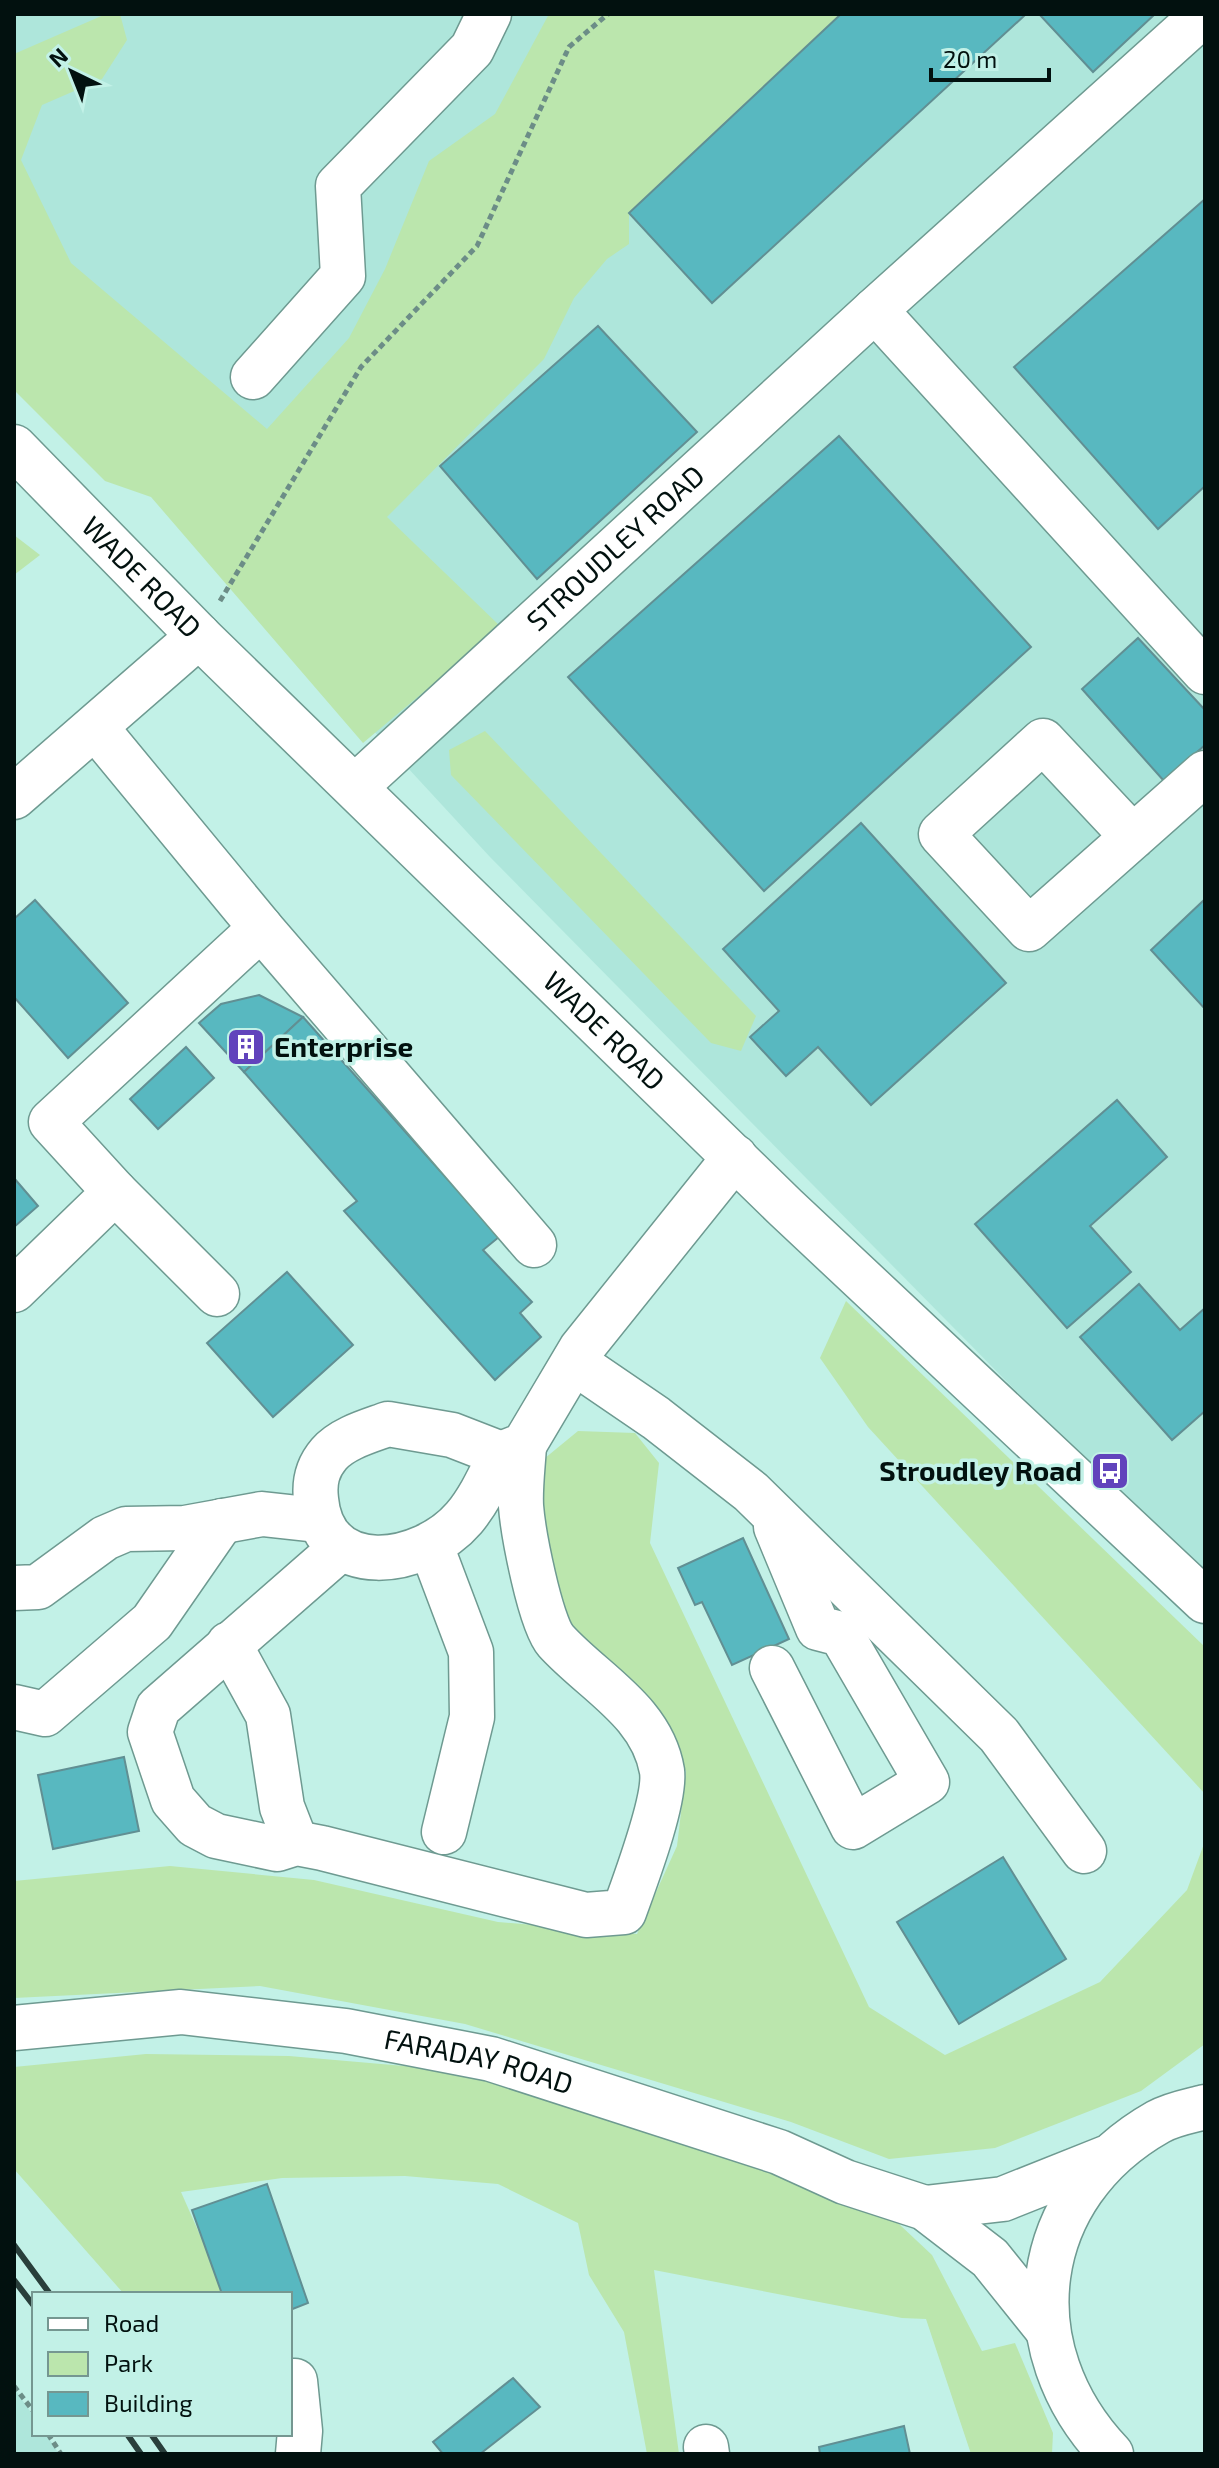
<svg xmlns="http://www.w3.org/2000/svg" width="1219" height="2468" font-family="'Exo 2',sans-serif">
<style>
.built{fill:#aee6db}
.green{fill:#bbe6ad}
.building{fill:#58b8c0;stroke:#618f93;stroke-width:2}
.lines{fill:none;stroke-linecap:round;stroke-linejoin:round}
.minor-casing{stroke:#6e9a91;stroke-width:47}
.path{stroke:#6c8d87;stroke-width:5;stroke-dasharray:6 4;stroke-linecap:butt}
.minor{stroke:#fff;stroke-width:44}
.rail{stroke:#293f3b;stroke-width:6}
.labels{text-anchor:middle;stroke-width:7;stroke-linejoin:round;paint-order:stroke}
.street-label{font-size:28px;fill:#02110f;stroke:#c2f1e7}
.poi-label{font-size:28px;font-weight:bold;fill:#02110f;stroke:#c2f1e7;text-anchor:start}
</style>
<rect width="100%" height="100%" fill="#c2f1e7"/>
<!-- built -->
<g class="built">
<polygon points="14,14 1205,14 1205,1583 490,857 14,341"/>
<polygon points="14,2388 34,2417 34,2434 46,2434 59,2454 14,2454"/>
</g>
<!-- green -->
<g class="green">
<polygon points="106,14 120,14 127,40 102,79 42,105 21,160 71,263 267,429 349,338 385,269 429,161 495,114 549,14 841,14 629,213 629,244 607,259 574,298 544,359 387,517 501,627 363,743 151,497 105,481 14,390 14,54"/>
<polygon points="14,535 40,555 14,575"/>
<polygon points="485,731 756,1016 741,1051 711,1043 451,775 449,750"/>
<polygon points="846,1301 1205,1647 1205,1794 868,1427 820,1358"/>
<polygon points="578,1431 635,1433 659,1463 650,1543 869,2007 945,2055 1100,1982 1187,1890 1205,1841 1205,2044 1141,2091 995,2148 889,2159 791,2122 465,2024 260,1986 14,1998 14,1881 170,1866 314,1880 498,1922 637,1934 677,1846 686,1771 518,1567 511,1486"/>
<polygon points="146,2054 289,2056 508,2075 883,2209 932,2255 982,2351 1015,2343 1053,2433 1052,2454 971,2454 926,2319 902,2318 654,2270 679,2454 647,2454 624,2332 589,2275 578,2223 498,2184 405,2176 282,2178 181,2192 226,2294 124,2294 14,2169 14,2067"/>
</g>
<!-- building -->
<g class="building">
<polygon points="841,14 1025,15 712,303 629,213"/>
<polygon points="1039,14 1155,14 1093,72"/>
<polygon points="1205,199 1205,486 1158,529 1014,367"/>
<polygon points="598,326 697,432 537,579 440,466"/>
<polygon points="839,436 1031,647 764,891 568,677"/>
<polygon points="1138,638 1205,710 1205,745 1164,781 1082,689"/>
<polygon points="861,823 1006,983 871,1105 818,1047 786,1076 750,1037 779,1011 723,949"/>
<polygon points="35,900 128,1003 68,1058 14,997 14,919"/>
<polygon points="1203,901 1205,903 1205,1009 1151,950"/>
<polygon points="259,995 303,1017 244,1072 199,1023 221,1004"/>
<polygon points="303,1017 499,1237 483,1250 532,1302 520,1313 541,1337 495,1380 344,1211 357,1201 244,1072"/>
<polygon points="186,1047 214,1078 158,1129 130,1099"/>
<polygon points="1117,1100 1167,1157 1090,1226 1131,1272 1067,1328 975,1224"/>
<polygon points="14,1178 38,1206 14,1227"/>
<polygon points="287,1272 353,1345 273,1417 207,1343"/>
<polygon points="1139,1284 1180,1330 1205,1308 1205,1411 1172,1440 1080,1337"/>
<polygon points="743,1538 789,1639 732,1665 702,1602 695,1605 678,1568"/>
<polygon points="124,1757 139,1831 53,1849 38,1775"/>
<polygon points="1003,1857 1066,1959 959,2024 897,1922"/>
<polygon points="267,2184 308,2303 290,2310 290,2294 222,2294 192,2210"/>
<polygon points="513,2378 540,2407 480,2454 443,2454 433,2442"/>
<polygon points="904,2426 910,2454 820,2454 819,2447"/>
</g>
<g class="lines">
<defs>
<g id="minor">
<polyline points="875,310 1205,672"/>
<polyline points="253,377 343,276 338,186 472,49 489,14"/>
<path id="s1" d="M 14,447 L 199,636 L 785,1207 L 1205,1601"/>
<path id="s2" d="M 356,786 L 875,310 L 1204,14"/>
<polyline points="14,797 199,636"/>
<polyline points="1133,837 1043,741 941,834 1029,929 1205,773"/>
<polyline points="261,928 534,1245"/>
<polyline points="115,1192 217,1294"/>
<polyline points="14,1290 115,1192 51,1122 261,928 96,728"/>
<polyline points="574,1362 656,1418 751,1492 999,1735 1084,1851"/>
<path d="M 388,1424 L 452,1435 L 501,1454 C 490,1476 480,1499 464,1518 C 422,1567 323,1581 316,1499 C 314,1482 317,1468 329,1454 C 343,1438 369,1431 388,1424 Z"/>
<polyline points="501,1454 524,1445 581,1349 735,1157"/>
<polyline points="431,1546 471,1652 472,1717 444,1832"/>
<path d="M 340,1549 L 158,1708 L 150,1732 L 173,1800 L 195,1825 L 216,1836 L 277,1849 L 296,1843 L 322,1848 L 586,1915 L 624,1912 C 635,1881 666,1800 662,1771 C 652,1711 593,1682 556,1641 C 540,1623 523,1532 521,1506 C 520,1486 523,1465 524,1445"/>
<polyline points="14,1588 38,1587 105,1538 126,1529 185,1528 262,1514 317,1520"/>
<polyline points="229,1644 268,1715 282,1807 296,1843"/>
<polyline points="772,1668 853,1827 927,1782 841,1634 818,1628 776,1527"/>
<polyline points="14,1707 45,1714 152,1622 222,1521"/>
<path id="s3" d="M 14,2028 L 181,2012 L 346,2031 L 491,2059 L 779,2152 L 845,2182 L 925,2208 L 990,2258 L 1047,2329"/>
<polyline points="925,2208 1003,2199 1106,2158"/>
<polyline points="295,2381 300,2431 298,2454"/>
<polyline points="706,2447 707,2454"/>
<path d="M 1111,2454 C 1010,2348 1029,2195 1158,2122 C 1172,2114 1190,2111 1205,2107"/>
</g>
</defs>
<!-- minor casing -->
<use href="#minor" class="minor-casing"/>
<!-- path -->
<g class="path">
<polyline points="220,601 361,367 477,246 569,47 608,14"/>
<polyline points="14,2386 34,2412"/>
<polyline points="48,2434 61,2454"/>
</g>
<!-- minor -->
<use href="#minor" class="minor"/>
<!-- rail -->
<g class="rail">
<polyline points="14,2245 50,2294"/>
<polyline points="14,2280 34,2306"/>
<polyline points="127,2434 141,2454"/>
<polyline points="151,2434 165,2454"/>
</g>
</g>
<!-- icons -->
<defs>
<symbol id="building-square" viewBox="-11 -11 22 22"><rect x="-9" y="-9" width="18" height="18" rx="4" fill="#6143bc" stroke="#c2f1e7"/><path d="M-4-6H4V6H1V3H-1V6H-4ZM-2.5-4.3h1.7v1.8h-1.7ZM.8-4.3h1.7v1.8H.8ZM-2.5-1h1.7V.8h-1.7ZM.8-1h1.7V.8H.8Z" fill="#fff"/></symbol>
<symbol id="bus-square" viewBox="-11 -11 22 22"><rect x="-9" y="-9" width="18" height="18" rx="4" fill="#6143bc" stroke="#c2f1e7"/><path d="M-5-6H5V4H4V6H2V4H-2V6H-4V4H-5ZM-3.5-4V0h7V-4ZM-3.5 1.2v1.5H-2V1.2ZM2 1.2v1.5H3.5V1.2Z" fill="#fff"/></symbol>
</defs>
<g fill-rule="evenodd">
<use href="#building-square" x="224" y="1025" width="44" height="44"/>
<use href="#bus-square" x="1088" y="1449" width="44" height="44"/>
</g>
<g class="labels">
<!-- street labels -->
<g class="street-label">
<text dy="10" stroke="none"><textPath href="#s2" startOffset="352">STROUDLEY ROAD</textPath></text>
<text dy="10" stroke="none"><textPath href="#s1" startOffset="182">WADE ROAD</textPath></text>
<text dy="10" stroke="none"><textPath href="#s1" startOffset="830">WADE ROAD</textPath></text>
<text dy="10" stroke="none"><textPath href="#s3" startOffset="470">FARADAY ROAD</textPath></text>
</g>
<!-- poi labels -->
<g class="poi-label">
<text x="274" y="1057">Enterprise</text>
<text x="1082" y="1481" text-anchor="end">Stroudley Road</text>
</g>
</g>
<!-- border -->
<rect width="1219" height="2468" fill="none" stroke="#02110f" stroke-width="32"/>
<!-- legend -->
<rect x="32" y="2292" width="260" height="144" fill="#c2f1e7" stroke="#759791" stroke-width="2"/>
<rect x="48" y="2318" width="40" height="12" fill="#ffffff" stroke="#759791" stroke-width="2"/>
<text x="104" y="2332" font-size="24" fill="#02110f">Road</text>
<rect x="48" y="2352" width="40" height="24" fill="#bbe6ad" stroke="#759791" stroke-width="2"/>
<text x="104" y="2372" font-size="24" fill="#02110f">Park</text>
<rect x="48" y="2392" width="40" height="24" fill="#58b8c0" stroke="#759791" stroke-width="2"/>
<text x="104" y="2412" font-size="24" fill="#02110f">Building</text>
<!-- north arrow -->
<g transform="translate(72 72) rotate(317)" stroke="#c2f1e7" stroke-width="6" paint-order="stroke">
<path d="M0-6L14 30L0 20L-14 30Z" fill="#02110f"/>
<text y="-12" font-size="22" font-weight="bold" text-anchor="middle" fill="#02110f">N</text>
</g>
<!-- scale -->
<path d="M931 68v12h118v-12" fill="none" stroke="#02110f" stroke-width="4"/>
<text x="943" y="68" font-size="24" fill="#02110f" stroke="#c2f1e7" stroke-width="6" paint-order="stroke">20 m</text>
</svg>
